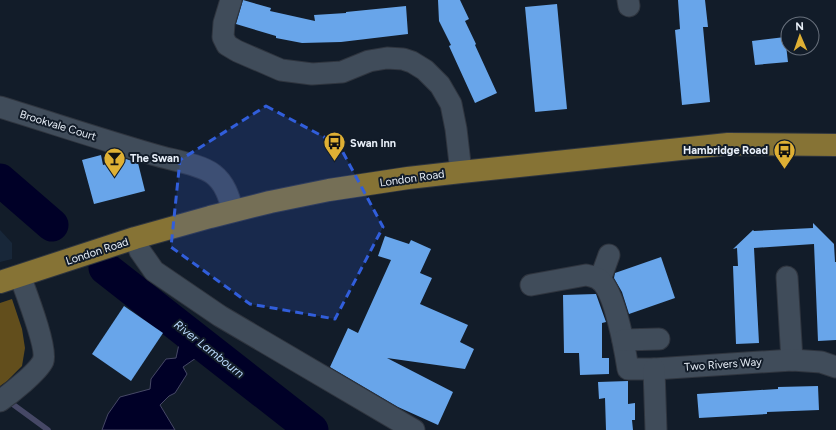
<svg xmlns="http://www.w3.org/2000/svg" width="836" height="430" font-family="Figtree,sans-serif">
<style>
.built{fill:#182739}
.forest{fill:#624e1c}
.water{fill:#000027;stroke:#464866}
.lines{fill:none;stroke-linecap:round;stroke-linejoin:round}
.stream{stroke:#464866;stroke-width:5.5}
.river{stroke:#000027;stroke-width:33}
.building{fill:#68a5ea}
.minor-casing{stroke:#2f353f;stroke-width:23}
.major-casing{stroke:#2f353f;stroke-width:24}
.minor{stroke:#404c5a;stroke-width:21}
.major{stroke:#867335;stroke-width:22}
.marked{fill:#315edb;fill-opacity:0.2;stroke:#315edb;stroke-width:3;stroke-dasharray:8 5;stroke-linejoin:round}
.labels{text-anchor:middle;stroke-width:4;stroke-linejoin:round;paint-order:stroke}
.street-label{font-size:11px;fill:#e8eff8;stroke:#121c29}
.poi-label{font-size:11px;font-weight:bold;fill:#e8eff8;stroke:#121c29;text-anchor:start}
.water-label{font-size:12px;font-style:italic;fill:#b9d8fc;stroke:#121c29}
</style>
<rect width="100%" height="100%" fill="#121c29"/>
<!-- built -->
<polygon class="built" points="0,230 12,243 12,259 0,262"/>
<!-- forest -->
<polygon class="forest" points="12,299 22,329 25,348 22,366 7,381 0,386 0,303"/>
<!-- water -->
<polygon class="water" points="179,344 196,358 183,367 187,374 175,393 169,396 160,405 175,430 102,430 108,414 120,397 150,389 151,379 166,359 176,358"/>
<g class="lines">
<!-- stream -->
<polyline class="stream" points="7,400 48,430"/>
<!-- river -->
<g class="river">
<polyline points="0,180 52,225"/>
<polyline points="105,268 312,430"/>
</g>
</g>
<!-- building -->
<g class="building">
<polygon points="243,0 271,8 270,11 315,21 314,15 346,13 346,12 406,6 408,34 341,42 302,43 276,38 276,36 236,24"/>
<polygon points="438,0 460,0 469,19 465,21 476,44 475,45 497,93 475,103 449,46 451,45 439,21"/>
<polygon points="678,0 705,0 708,27 703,27 710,102 682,105 675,30 680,29"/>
<polygon points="557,4 567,109 535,112 525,7"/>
<polygon points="785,37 788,62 755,65 752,41"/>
<polygon points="101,155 103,165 126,159 138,163 145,191 94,204 82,160"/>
<polygon points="813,223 834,244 835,262 836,262 836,340 818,341 814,244 754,248 759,343 736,344 733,266 738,266 737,248 733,249 753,230 754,231 813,228"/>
<polygon points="385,236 409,244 411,240 431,249 420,273 432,278 420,304 468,325 460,342 474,349 465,369 387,358 453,392 438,425 398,407 330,367 348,328 358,333 391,260 378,256"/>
<polygon points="661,257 675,298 629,314 622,292 614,278 615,273"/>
<polygon points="596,294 606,322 602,323 602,358 609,358 609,374 580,375 579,353 564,353 563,295"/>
<polygon points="124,306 163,333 131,381 92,354"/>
<polygon points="628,381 628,404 635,403 635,420 632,420 633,430 606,430 605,398 599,399 598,382"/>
<polygon points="818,386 819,410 767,412 767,414 699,418 697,394 778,389 778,387"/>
</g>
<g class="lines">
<defs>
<g id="minor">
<polyline points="231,0 224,23 223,37 227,45 237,51 281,70 312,74 342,72 369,61 387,58 403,59 412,62 425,70 440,85 451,104 456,129 461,172"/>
<polyline points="628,0 629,6"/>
<path d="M 0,107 C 52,123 103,140 155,155 C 171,160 200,164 213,174 C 225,183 229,197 233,211"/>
<polyline points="135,238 140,251 154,271 220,316 414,430"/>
<polyline points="787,277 792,360"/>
<polyline points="600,280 609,255"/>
<path d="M 531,285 L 586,275 C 591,276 596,277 600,280 C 615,292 625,350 628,369 L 654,369 L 792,360 L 821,362 L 836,367"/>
<polyline points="623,340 659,339"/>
<polyline points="654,369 656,430"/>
<path d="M 0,401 C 10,394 38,372 43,361 C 48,349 25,290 20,276"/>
</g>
<polyline id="major" points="0,282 135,238 210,217 270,202 329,190 408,178 461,172 728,144 836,145"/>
</defs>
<!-- minor casing -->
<use href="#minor" class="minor-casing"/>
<!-- major casing -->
<use href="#major" class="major-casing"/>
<!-- minor -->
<use href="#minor" class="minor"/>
<!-- major -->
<use href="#major" class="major"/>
</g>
<!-- marked area -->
<path class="marked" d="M 266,106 L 339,145 L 383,227 L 335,319 L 250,304 L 171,247 L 180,160 Z"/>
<!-- icons -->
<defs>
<symbol id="bus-pin" viewBox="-11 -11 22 30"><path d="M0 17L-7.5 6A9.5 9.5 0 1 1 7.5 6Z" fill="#dfb034" stroke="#121c29"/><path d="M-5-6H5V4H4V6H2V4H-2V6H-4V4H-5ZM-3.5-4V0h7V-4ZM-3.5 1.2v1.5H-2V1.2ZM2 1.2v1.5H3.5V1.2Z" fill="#111"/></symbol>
<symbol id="bar-pin" viewBox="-11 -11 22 30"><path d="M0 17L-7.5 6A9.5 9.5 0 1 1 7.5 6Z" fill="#dfb034" stroke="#121c29"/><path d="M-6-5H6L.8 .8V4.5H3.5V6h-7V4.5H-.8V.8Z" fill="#111"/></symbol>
</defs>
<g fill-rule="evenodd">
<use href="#bus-pin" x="322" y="130" width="25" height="34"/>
<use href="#bus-pin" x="772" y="138" width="25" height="34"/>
<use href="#bar-pin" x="102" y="146" width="25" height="34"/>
</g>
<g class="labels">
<!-- street labels -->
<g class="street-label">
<text transform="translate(58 125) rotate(17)" y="4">Brookvale Court</text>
<text transform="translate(412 178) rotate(-8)" y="4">London Road</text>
<text transform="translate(97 251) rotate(-18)" y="4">London Road</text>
<text transform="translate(723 364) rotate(-4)" y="4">Two Rivers Way</text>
</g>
<!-- poi labels -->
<g class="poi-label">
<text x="350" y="147">Swan Inn</text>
<text x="768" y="154" text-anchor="end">Hambridge Road</text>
<text x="130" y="162">The Swan</text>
</g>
<!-- water labels -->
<g class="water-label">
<text transform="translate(209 349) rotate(38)" y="4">River Lambourn</text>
</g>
</g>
<!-- north arrow -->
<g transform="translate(800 36) rotate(358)"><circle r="19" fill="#121c29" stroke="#68707c"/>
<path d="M0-3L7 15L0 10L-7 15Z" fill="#dfb034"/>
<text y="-6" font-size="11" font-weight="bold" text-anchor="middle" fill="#e8eff8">N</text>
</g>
</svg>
